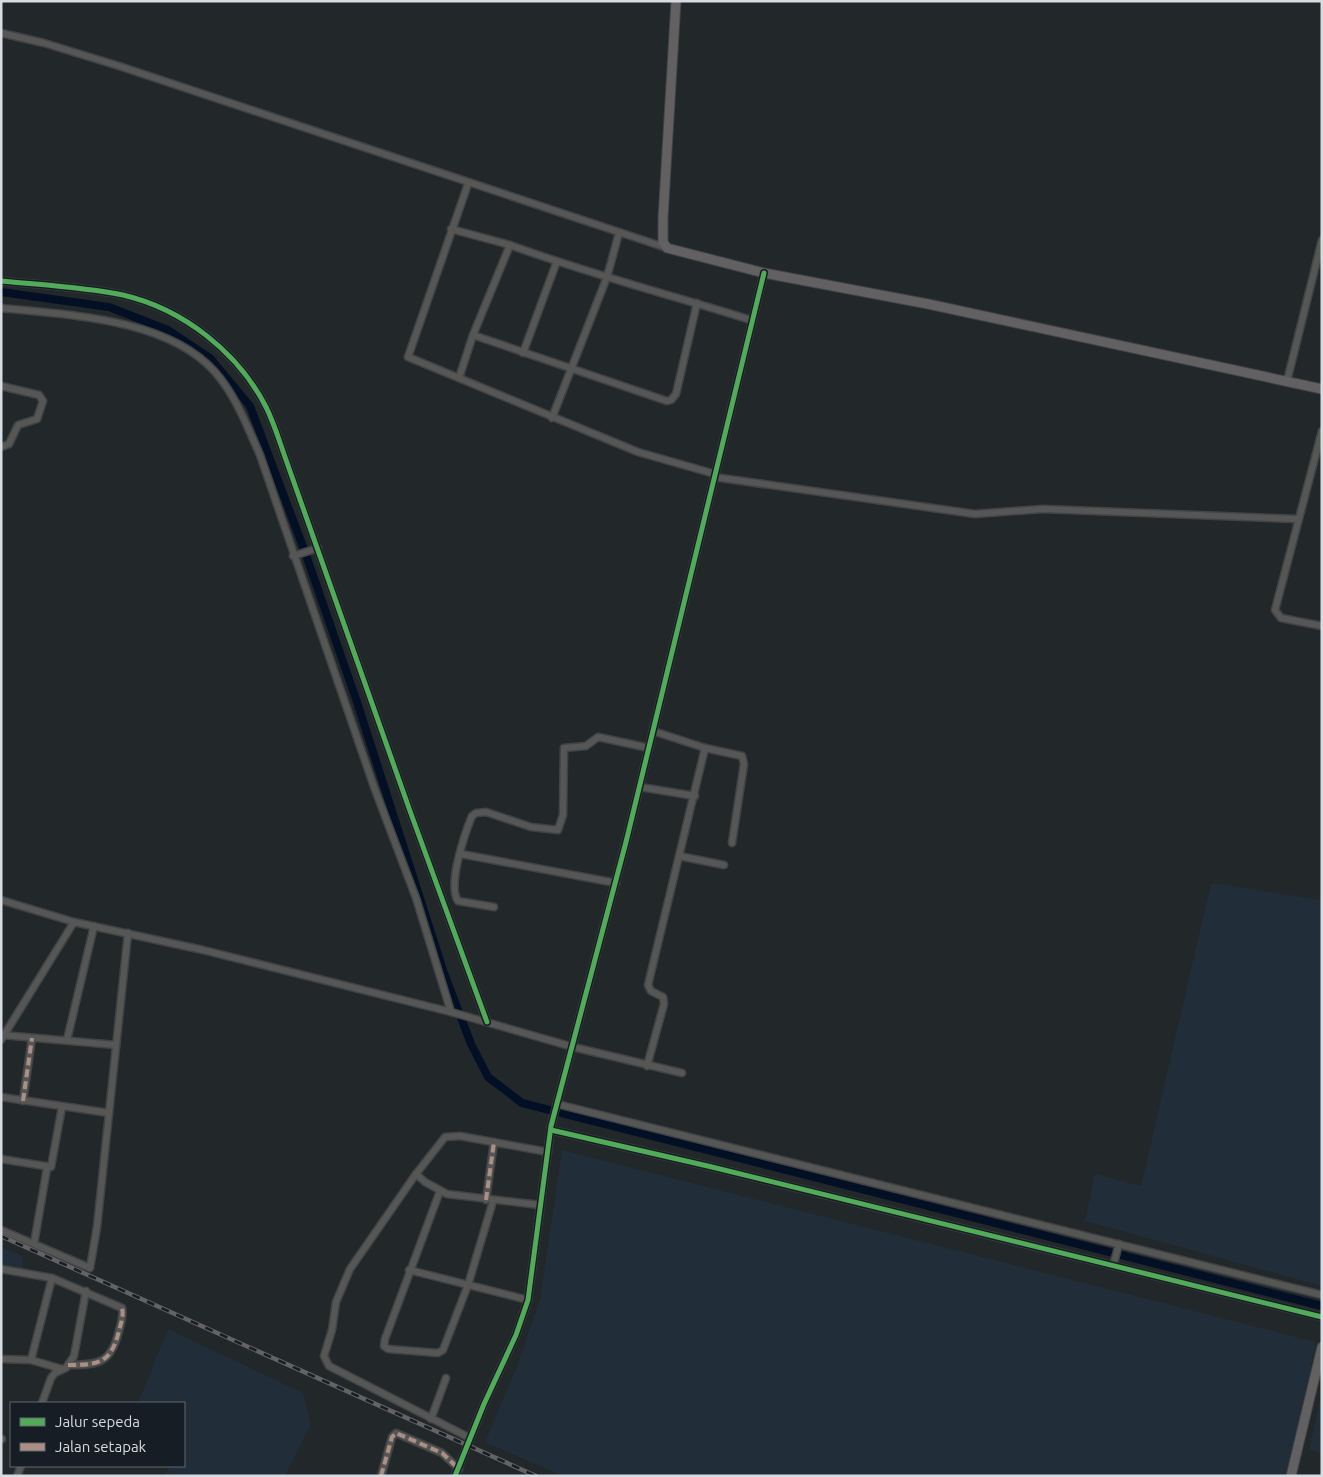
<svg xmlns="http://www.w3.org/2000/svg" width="1323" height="1477" font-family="Ubuntu,sans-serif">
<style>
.built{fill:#212d38}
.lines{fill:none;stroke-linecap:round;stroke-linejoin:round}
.canal{stroke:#030f25;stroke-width:8}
.minor-casing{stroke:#404446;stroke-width:9}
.secondary-casing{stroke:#404446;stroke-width:11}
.minor{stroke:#565655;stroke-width:6}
.secondary{stroke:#626060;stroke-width:9}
.rail-casing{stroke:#636264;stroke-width:4.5}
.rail{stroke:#161d24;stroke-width:2.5;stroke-dasharray:8;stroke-linecap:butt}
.quiet{stroke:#ac8f84;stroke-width:4;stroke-dasharray:8 4;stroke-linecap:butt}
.cycleway-casing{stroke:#161d24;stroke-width:8}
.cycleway{stroke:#51ab58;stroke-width:5}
</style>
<rect width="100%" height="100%" fill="#22272a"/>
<!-- built -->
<g class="built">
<polygon points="1211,883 1322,900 1322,1286 1085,1221 1095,1174 1141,1186"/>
<polygon points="562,1150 1316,1342 1290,1476 563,1476 485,1442 518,1364 540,1299"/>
<polygon points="1,1247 22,1256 24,1272 1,1270"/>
<polygon points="168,1329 303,1393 311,1424 285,1476 165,1476 170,1466 184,1466 184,1403 138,1403"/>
<polygon points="1322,1390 1322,1453 1309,1450"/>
</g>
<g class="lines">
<!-- canal -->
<polyline class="canal" points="1,292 109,307 168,330 210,358 250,406 305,552 357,702 444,973 471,1044 488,1077 522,1103 1322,1306"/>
<defs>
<g id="minor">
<polyline points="1,33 44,43 119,66 667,248"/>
<polyline points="468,184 408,357 638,452 715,474"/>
<polyline points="451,229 510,245"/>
<path d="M 1,281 C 41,285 83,287 123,295 C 183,309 238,352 266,407 C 274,423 279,440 285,457 L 410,811 L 487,1022"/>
<path d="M 697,303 L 676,394 L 671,400 L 667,401 L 473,335 L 510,245 C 589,274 671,295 751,320"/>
<path d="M 1,308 C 68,315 167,318 215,372 C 236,396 247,426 260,455 L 374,787 L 416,898 L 451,1012"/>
<polyline points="523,353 557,261"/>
<polyline points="459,378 473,335"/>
<polyline points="1287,381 1322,240"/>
<polyline points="1,386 39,395 43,401 37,419 18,425 9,444 1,447"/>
<polyline points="552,418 607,277 619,233"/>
<polyline points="1322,431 1275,610 1281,618 1322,626"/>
<polyline points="714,477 975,514 1043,509 1297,519"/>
<polyline points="293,556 318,548"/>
<polyline points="653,731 705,748 742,756 744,764 732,843"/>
<polyline points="640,787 695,796"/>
<polyline points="461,854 616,883"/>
<polyline points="679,856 724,865"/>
<polyline points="1,900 74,922 203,950 451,1012 573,1047 682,1073"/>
<path d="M 494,907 L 458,901 C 447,885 465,833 472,816 L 476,813 L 486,812 L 531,827 L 558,830 L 563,815 L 564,748 L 586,746 L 598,737 L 649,748"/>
<polyline points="2,1035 116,1045"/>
<polyline points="1,1040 74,922"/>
<polyline points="67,1040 94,926"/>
<polyline points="647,1066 664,1004 663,997 651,991 648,985 705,748"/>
<polyline points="1,1097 109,1113"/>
<polyline points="23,1101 32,1038"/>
<polyline points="557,1104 1322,1295"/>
<polyline points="551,1130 712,1167 1322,1317"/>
<polyline points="1,1159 51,1167 62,1107"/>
<polyline points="416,1174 425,1182 447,1194 540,1205"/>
<polyline points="440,1191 385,1339 384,1346 388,1349 438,1353 443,1350 468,1285 493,1201"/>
<polyline points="486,1200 494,1142"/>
<polyline points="1,1230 90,1268 97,1227 128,933"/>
<polyline points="34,1244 47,1168"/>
<polyline points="1113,1266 1119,1244"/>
<path d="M 1,1269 L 52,1278 L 122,1308 C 124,1315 121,1323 119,1331 C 111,1363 99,1365 68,1365"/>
<polyline points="409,1270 528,1300"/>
<polyline points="1,1359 31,1360 62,1369"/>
<polyline points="31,1360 52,1278"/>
<polyline points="42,1403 51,1378 55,1373 66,1368 74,1356 86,1291"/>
<polyline points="431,1419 446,1378"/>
<polyline points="470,1438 329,1366 324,1356 332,1330 336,1302 350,1269 416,1174 445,1137 460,1136 548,1152"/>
<polyline points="1,1439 2,1439"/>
<polyline points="17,1476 21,1466"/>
<polyline points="381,1476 392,1437 396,1433 442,1453 459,1469"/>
<polyline points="455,1476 484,1404 516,1335 528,1300 551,1126 626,842 764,273"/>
</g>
<g id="secondary">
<polyline points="676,1 663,218 663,242 667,248 764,273 928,304 1322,389"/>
<polyline points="1291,1476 1322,1347"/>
</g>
</defs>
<!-- minor casing -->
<use href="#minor" class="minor-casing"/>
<!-- secondary casing -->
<use href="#secondary" class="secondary-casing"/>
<!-- minor -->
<use href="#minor" class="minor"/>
<!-- secondary -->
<use href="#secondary" class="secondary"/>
<defs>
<polyline id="rail" points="1,1236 536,1476"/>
</defs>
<!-- rail casing -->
<use href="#rail" class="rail-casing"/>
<!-- rail -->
<use href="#rail" class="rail"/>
<!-- quiet -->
<g class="quiet">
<polyline points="23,1101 32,1038"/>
<polyline points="486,1200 494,1142"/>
<path d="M 68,1365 C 99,1365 111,1363 119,1331 C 121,1323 124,1315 122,1308"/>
<polyline points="381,1476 392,1437 396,1433 442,1453 459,1469"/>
</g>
<defs>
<g id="cycleway">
<path d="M 1,281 C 41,285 83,287 123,295 C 183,309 238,352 266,407 C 274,423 279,440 285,457 L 410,811 L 487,1022"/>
<polyline points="551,1130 712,1167 1322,1317"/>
<polyline points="455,1476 484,1404 516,1335 528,1300 551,1126 626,842 764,273"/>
</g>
</defs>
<!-- cycleway casing -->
<use href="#cycleway" class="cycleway-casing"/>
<!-- cycleway -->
<use href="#cycleway" class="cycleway"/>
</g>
<!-- border -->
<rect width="1323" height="1477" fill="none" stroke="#d6dce1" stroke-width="5"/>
<!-- legend -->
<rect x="10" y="1402" width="175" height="65" fill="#161d24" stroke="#636970"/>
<rect x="20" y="1418" width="25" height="8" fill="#51ab58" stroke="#636970"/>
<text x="55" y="1427" font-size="15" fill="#d6dce1">Jalur sepeda</text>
<rect x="20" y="1443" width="25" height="8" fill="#ac8f84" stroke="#636970"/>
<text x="55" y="1452" font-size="15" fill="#d6dce1">Jalan setapak</text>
</svg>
